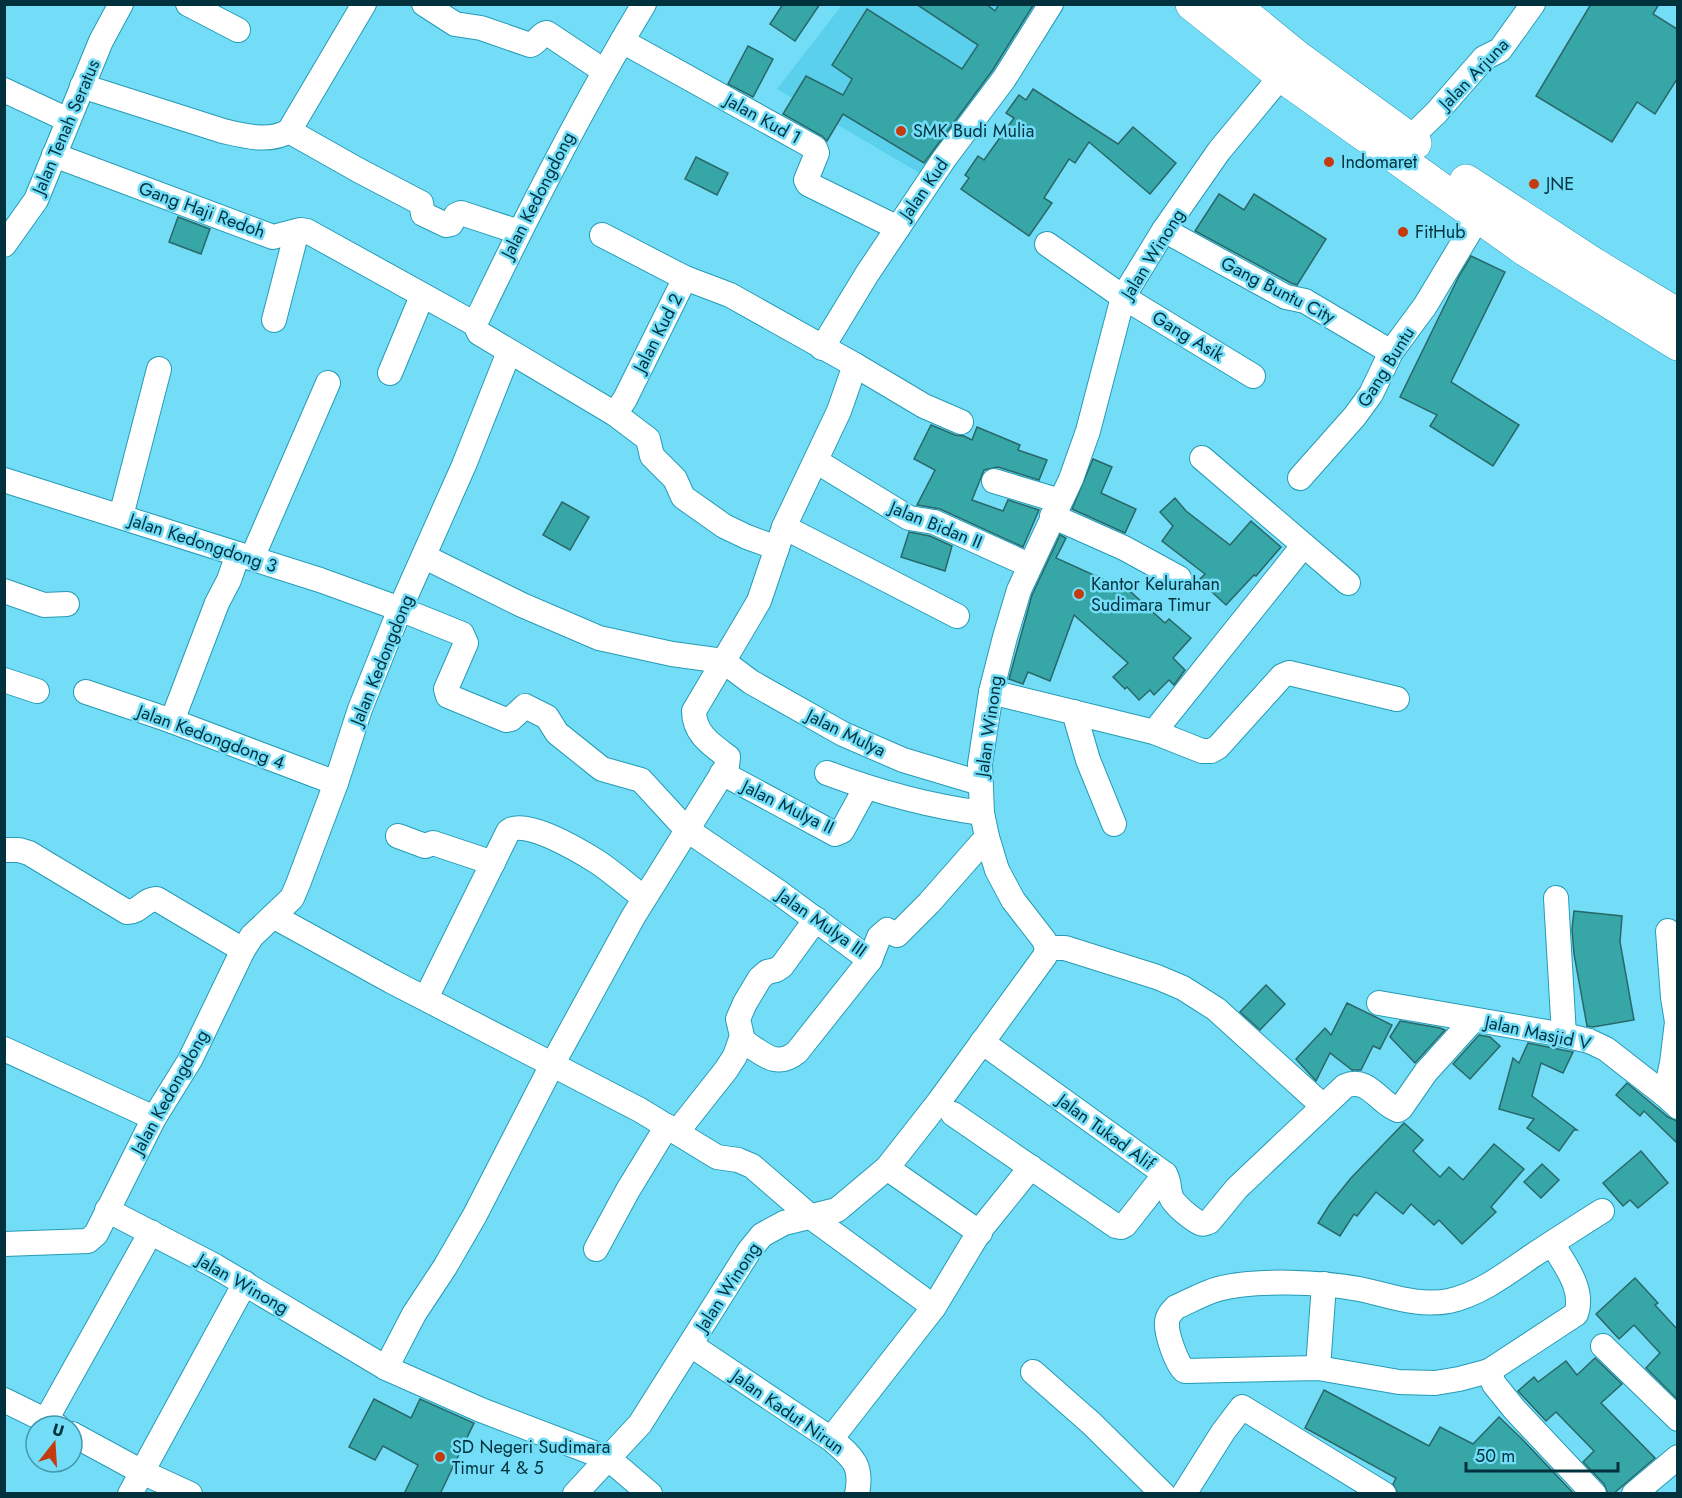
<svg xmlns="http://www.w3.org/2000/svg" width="1682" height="1498" font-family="Jost,sans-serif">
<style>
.built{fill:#5ad0ed}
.building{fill:#37a6a7;stroke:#2a6768;stroke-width:1.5}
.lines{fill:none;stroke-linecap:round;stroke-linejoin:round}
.street-casing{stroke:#269bb4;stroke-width:26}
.primary-casing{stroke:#269bb4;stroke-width:34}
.street{stroke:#fff;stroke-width:24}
.primary{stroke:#fff;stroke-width:33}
.poi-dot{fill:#c33b0e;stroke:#73ddf7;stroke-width:2}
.labels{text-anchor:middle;stroke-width:5;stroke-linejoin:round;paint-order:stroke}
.street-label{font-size:18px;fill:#00313c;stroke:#73ddf7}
.poi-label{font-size:18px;fill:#00313c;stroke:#73ddf7;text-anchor:start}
</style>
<rect width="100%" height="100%" fill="#73ddf7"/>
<!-- built -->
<polygon class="built" points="842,5 1041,5 921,174 777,89"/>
<!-- building -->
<g class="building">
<polygon points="783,4 820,4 795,41 770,24"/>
<polygon points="916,4 986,4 995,11 999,4 1034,4 992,71 924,163 843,114 827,141 822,136 783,114 806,76 843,95 852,79 832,65 867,9 962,69 978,45"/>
<polygon points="1591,4 1659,4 1653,14 1677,29 1677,79 1655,114 1637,102 1612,142 1536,96"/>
<polygon points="748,46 773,59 753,97 728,84"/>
<polygon points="1033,89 1118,144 1133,127 1176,163 1150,194 1089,142 1075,163 1069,159 1044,198 1052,203 1029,236 961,189 969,178 965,175 978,156 984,160 1014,118 1006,113 1019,95 1026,100"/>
<polygon points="696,157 728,173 717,195 685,179"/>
<polygon points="1219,194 1244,210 1254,194 1326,239 1297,285 1291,283 1195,231"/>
<polygon points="178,217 210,229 201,254 169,242"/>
<polygon points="1471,256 1505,272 1451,382 1519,425 1493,466 1430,426 1437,415 1400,397 1459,276"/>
<polygon points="931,425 955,435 964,436 972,440 977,427 1020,445 1018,450 1047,460 1039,480 998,467 984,470 972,500 1003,511 1008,500 1039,510 1023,547 940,509 917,505 935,470 914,459"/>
<polygon points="1093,459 1112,467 1101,493 1136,509 1125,533 1072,509"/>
<polygon points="1175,498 1186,511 1230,545 1251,521 1281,547 1256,576 1254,575 1226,605 1199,580 1205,574 1162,541 1173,526 1160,512"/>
<polygon points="562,502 589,517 570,550 543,535"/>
<polygon points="909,532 930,536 952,546 945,571 901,557"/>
<polygon points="1060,535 1066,538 1056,558 1120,587 1122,584 1165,623 1169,619 1191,638 1173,658 1185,670 1174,685 1169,680 1154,695 1150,690 1139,700 1127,687 1125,689 1113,677 1128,663 1074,615 1050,681 1028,672 1023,684 1009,679 1032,595"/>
<polygon points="1574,911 1622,916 1620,942 1634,1020 1593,1027 1587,1026 1574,954 1572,929"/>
<polygon points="1266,985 1285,1004 1260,1030 1240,1012"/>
<polygon points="1347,1003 1392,1025 1380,1049 1373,1046 1361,1070 1352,1070 1330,1053 1316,1081 1296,1059 1325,1028 1331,1035"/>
<polygon points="1400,1021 1440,1028 1445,1030 1415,1063 1390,1037"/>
<polygon points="1479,1035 1490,1037 1500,1046 1470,1079 1453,1064"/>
<polygon points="1528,1043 1573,1052 1563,1073 1541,1063 1532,1096 1577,1130 1574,1130 1559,1151 1527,1128 1534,1119 1499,1109 1513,1058 1519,1063"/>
<polygon points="1627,1083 1668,1117 1677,1121 1677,1143 1644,1111 1640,1116 1616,1095"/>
<polygon points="1404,1123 1423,1140 1413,1151 1440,1177 1449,1167 1463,1180 1494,1144 1524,1169 1491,1207 1496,1212 1462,1244 1439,1220 1434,1225 1411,1204 1403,1214 1376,1192 1357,1216 1354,1214 1340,1236 1318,1223 1330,1204 1351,1178"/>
<polygon points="1641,1151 1668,1183 1638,1208 1630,1200 1623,1206 1603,1183"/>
<polygon points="1542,1164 1559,1180 1541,1198 1524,1182"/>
<polygon points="1635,1278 1658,1303 1655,1305 1677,1329 1677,1399 1646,1368 1660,1353 1634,1325 1619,1339 1596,1314"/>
<polygon points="1595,1358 1622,1384 1601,1403 1655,1458 1613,1494 1608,1494 1604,1484 1583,1462 1594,1451 1556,1412 1546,1421 1518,1391 1534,1377 1538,1382 1566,1361 1577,1375"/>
<polygon points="1324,1390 1429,1446 1440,1427 1473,1444 1499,1417 1522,1439 1574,1494 1398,1494 1393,1484 1396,1478 1305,1428"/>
<polygon points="374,1399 411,1418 420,1399 474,1423 440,1494 404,1494 418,1465 383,1446 375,1460 349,1447"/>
</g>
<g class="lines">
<defs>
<g id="street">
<polyline points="188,4 238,30"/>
<path d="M 424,4 L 455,24 L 481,28 L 530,45 C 537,44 539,34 547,33 L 604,71"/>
<path d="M 644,4 C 581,108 527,215 475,324 L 479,333 L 615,414 L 648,439 L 652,456 L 675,479 L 683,497 L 724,526 L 747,537 L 777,548"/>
<polyline points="622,41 815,148 817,153 806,180 808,184 898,228"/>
<path d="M 82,86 L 223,131 C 245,136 269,143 289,131 L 364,4"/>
<polyline points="4,90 68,120"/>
<polyline points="289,131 358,170 421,203 423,214 446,225 451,224 456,215 461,213 519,232"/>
<polyline points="1409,139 1436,113 1484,58 1500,50 1533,4"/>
<polyline points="54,155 273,237 300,230 307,231 475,324"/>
<polyline points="1164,230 1286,297 1305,301 1391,352"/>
<polyline points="1047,244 1123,297 1253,376"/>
<polyline points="4,245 36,200 101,41 121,4"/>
<polyline points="274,320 297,231"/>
<polyline points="822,348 867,274 944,159 1004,79 1051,4"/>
<polyline points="855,365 924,406 961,422"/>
<polyline points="390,373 422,296"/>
<polyline points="615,414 625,399 685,278"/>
<polyline points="1202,458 1348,583"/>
<polyline points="816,461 909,518 934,522 1029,565"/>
<polyline points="1300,478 1355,416 1371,394 1391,352 1425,306 1479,216"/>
<polyline points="4,480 320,580 400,609 462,634 466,643 446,689 448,696 506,720 511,719 525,706 547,717 557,733 602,769 641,780 686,829 777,891 870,960"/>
<polyline points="994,481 1060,501"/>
<polyline points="121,516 159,369"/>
<polyline points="1052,516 1124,548 1179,578"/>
<polyline points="784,527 957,616"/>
<polyline points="425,557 522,605 599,638 672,654 723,661 751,682 843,734 903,760 980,783"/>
<polyline points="252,558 328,383"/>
<polyline points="4,591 44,605 67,604"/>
<polyline points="4,680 37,691"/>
<polyline points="86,692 172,721 336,783"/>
<polyline points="991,692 1154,732 1202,751 1211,751 1218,747 1282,676 1289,673 1397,699"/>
<polyline points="1074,712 1088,760 1114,824"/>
<polyline points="172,721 217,603 229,580 238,554"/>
<polyline points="1154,732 1303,546"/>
<polyline points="722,773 835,834 842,831 866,787"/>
<path d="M 827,773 C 878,792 928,806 982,813"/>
<polyline points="398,836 425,846 433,843 493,863"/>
<path d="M 4,850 L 19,850 L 29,853 L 127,912 C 139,913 144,899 157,899 L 243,950"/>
<polyline points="1556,898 1564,1035"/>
<polyline points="273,916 391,981 640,1110 717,1157 738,1160 752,1166 811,1217 934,1307"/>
<polyline points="1047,948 1065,948 1157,977 1183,988 1216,1009 1323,1106"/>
<path d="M 426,998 L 508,832 C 522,816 580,851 596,861 C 613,872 628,886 644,898"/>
<polyline points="1379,1003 1564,1035 1589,1041 1606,1049 1665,1095 1678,1107"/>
<path d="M 741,1040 C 762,1052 775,1070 797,1052 L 870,960 L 879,937 L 887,930 L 897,935 L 929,903 L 987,837"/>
<path d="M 982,1042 L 1165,1174 C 1170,1182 1168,1188 1171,1197 C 1173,1204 1193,1220 1200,1223 C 1204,1225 1205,1223 1209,1222 L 1237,1188 L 1345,1086 C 1369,1076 1379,1104 1398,1110 L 1401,1108 L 1426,1072 L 1473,1020"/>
<polyline points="4,1049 154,1118"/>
<polyline points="1665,1095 1672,1063 1677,1022 1673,997 1668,931"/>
<polyline points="953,1114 1116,1226 1121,1227 1125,1225 1165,1174"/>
<polyline points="677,1132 726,1070 735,1056 742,1036 738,1019 745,1003 760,978 767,972 776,970 782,966 816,919"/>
<polyline points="887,1168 980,1233"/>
<polyline points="107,1210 215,1266 386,1368 481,1410 609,1459 650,1494"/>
<path d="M 1552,1243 C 1564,1264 1585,1289 1576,1314 L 1489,1371 L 1459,1379 L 1435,1383 L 1399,1382 L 1318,1368 L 1185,1371 C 1177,1366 1166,1333 1167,1323 C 1167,1316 1172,1311 1176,1307 C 1190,1301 1204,1293 1218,1289 C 1254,1279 1322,1282 1359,1289 C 1389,1295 1417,1307 1449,1301 C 1480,1294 1506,1274 1532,1256 C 1555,1241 1578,1226 1602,1211"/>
<polyline points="4,1244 88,1241 96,1234 154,1118 190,1060 243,950 252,936 292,898 298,884 336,783 360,709 400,609 464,465 509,352"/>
<polyline points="596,1249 628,1190 667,1126"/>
<path d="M 691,1345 L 831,1439 C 852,1457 863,1464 857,1494"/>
<polyline points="1603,1346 1678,1419"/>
<path d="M 386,1368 L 414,1314 L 445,1267 L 475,1215 L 552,1065 L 633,917 L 727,766 L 728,757 C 712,745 694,734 694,711 L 759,601 L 784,527 L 839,411 L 855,365 L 730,295 L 685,278 L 602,235"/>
<polyline points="1318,1368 1324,1284"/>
<polyline points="1489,1371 1494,1384 1515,1410 1594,1494"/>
<polyline points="1033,1372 1091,1423 1163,1494"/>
<polyline points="4,1400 57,1426"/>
<polyline points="46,1420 151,1232"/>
<polyline points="72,1434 142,1472 190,1494"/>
<polyline points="831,1439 934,1307 981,1229 1031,1167"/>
<polyline points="130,1494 245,1283"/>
<polyline points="575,1494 640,1424 749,1251 762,1235 784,1223 837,1210 887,1168 938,1103 1045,956 1047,948 1044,940 1013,900 997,870 987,837 982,813 980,764 991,692 1005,637 1019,590 1071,479 1088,431 1123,297 1164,230 1219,151 1292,63"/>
<polyline points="1184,1494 1223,1432 1242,1407 1384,1494"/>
<polyline points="1634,1494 1678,1457"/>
</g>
<g id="primary">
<polyline points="1192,4 1281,75 1526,250 1678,344"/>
<polyline points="1232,4 1297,57 1415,143"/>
<polyline points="1466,181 1595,265 1678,315"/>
</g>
</defs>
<!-- street casing -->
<use href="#street" class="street-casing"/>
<!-- primary casing -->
<use href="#primary" class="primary-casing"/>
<!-- street -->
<use href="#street" class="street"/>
<!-- primary -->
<use href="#primary" class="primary"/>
</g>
<!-- markers -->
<g class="poi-dot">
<circle cx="901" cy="131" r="6"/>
<circle cx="1329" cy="162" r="6"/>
<circle cx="1534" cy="184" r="6"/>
<circle cx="1403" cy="232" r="6"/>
<circle cx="1079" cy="594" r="6"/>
<circle cx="440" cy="1457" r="6"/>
</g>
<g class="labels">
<!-- street labels -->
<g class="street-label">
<text transform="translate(1474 74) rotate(-46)" y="6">Jalan Arjuna</text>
<text transform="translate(763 119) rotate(29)" y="6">Jalan Kud 1</text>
<text transform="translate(66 127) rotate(-67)" y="6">Jalan Tenah Seratus</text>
<text transform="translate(924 189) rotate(-55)" y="6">Jalan Kud</text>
<text transform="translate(538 195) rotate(-63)" y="6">Jalan Kedongdong</text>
<text transform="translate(202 210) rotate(20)" y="6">Gang Haji Redoh</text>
<text transform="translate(1153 254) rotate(-58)" y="6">Jalan Winong</text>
<text transform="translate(1278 290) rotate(27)" y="6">Gang Buntu City</text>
<text transform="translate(658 333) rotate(-63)" y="6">Jalan Kud 2</text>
<text transform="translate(1188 336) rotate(31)" y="6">Gang Asik</text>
<text transform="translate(1386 367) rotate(-58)" y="6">Gang Buntu</text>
<text transform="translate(936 525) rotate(22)" y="6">Jalan Bidan II</text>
<text transform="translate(203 543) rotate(18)" y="6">Jalan Kedongdong 3</text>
<text transform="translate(382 660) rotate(-68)" y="6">Jalan Kedongdong</text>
<text transform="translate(989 726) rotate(-82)" y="6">Jalan Winong</text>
<text transform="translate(846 733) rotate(26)" y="6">Jalan Mulya</text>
<text transform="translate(211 737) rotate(20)" y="6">Jalan Kedongdong 4</text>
<text transform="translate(788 807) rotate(26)" y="6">Jalan Mulya II</text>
<text transform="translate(822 923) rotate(35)" y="6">Jalan Mulya III</text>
<text transform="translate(1538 1033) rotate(12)" y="6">Jalan Masjid V</text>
<text transform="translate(170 1092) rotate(-61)" y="6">Jalan Kedongdong</text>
<text transform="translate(1106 1132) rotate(36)" y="6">Jalan Tukad Alif</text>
<text transform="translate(243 1284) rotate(30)" y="6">Jalan Winong</text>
<text transform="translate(728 1287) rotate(-57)" y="6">Jalan Winong</text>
<text transform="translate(788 1412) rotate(35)" y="6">Jalan Kadut Nirun</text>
</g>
<!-- poi labels -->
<g class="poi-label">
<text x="913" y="137">SMK Budi Mulia</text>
<text x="1341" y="168">Indomaret</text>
<text x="1546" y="190">JNE</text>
<text x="1415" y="238">FitHub</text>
<text x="1091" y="590">Kantor Kelurahan<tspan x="1091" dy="21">Sudimara Timur</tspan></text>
<text x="452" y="1453">SD Negeri Sudimara<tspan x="452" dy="21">Timur 4 &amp; 5</tspan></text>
</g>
</g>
<!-- border -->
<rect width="1682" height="1498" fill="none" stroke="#00313c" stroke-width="12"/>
<!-- north arrow -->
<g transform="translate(54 1444) rotate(17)"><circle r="28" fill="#73ddf7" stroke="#4598ac" stroke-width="1.5"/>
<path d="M0-4.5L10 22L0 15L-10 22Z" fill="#c33b0e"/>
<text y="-9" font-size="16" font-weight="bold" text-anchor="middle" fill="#00313c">U</text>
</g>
<!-- scale -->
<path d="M1466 1462v9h152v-9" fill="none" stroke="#00313c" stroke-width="3"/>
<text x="1475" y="1462" font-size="18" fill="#00313c" stroke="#73ddf7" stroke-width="4.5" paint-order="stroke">50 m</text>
</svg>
